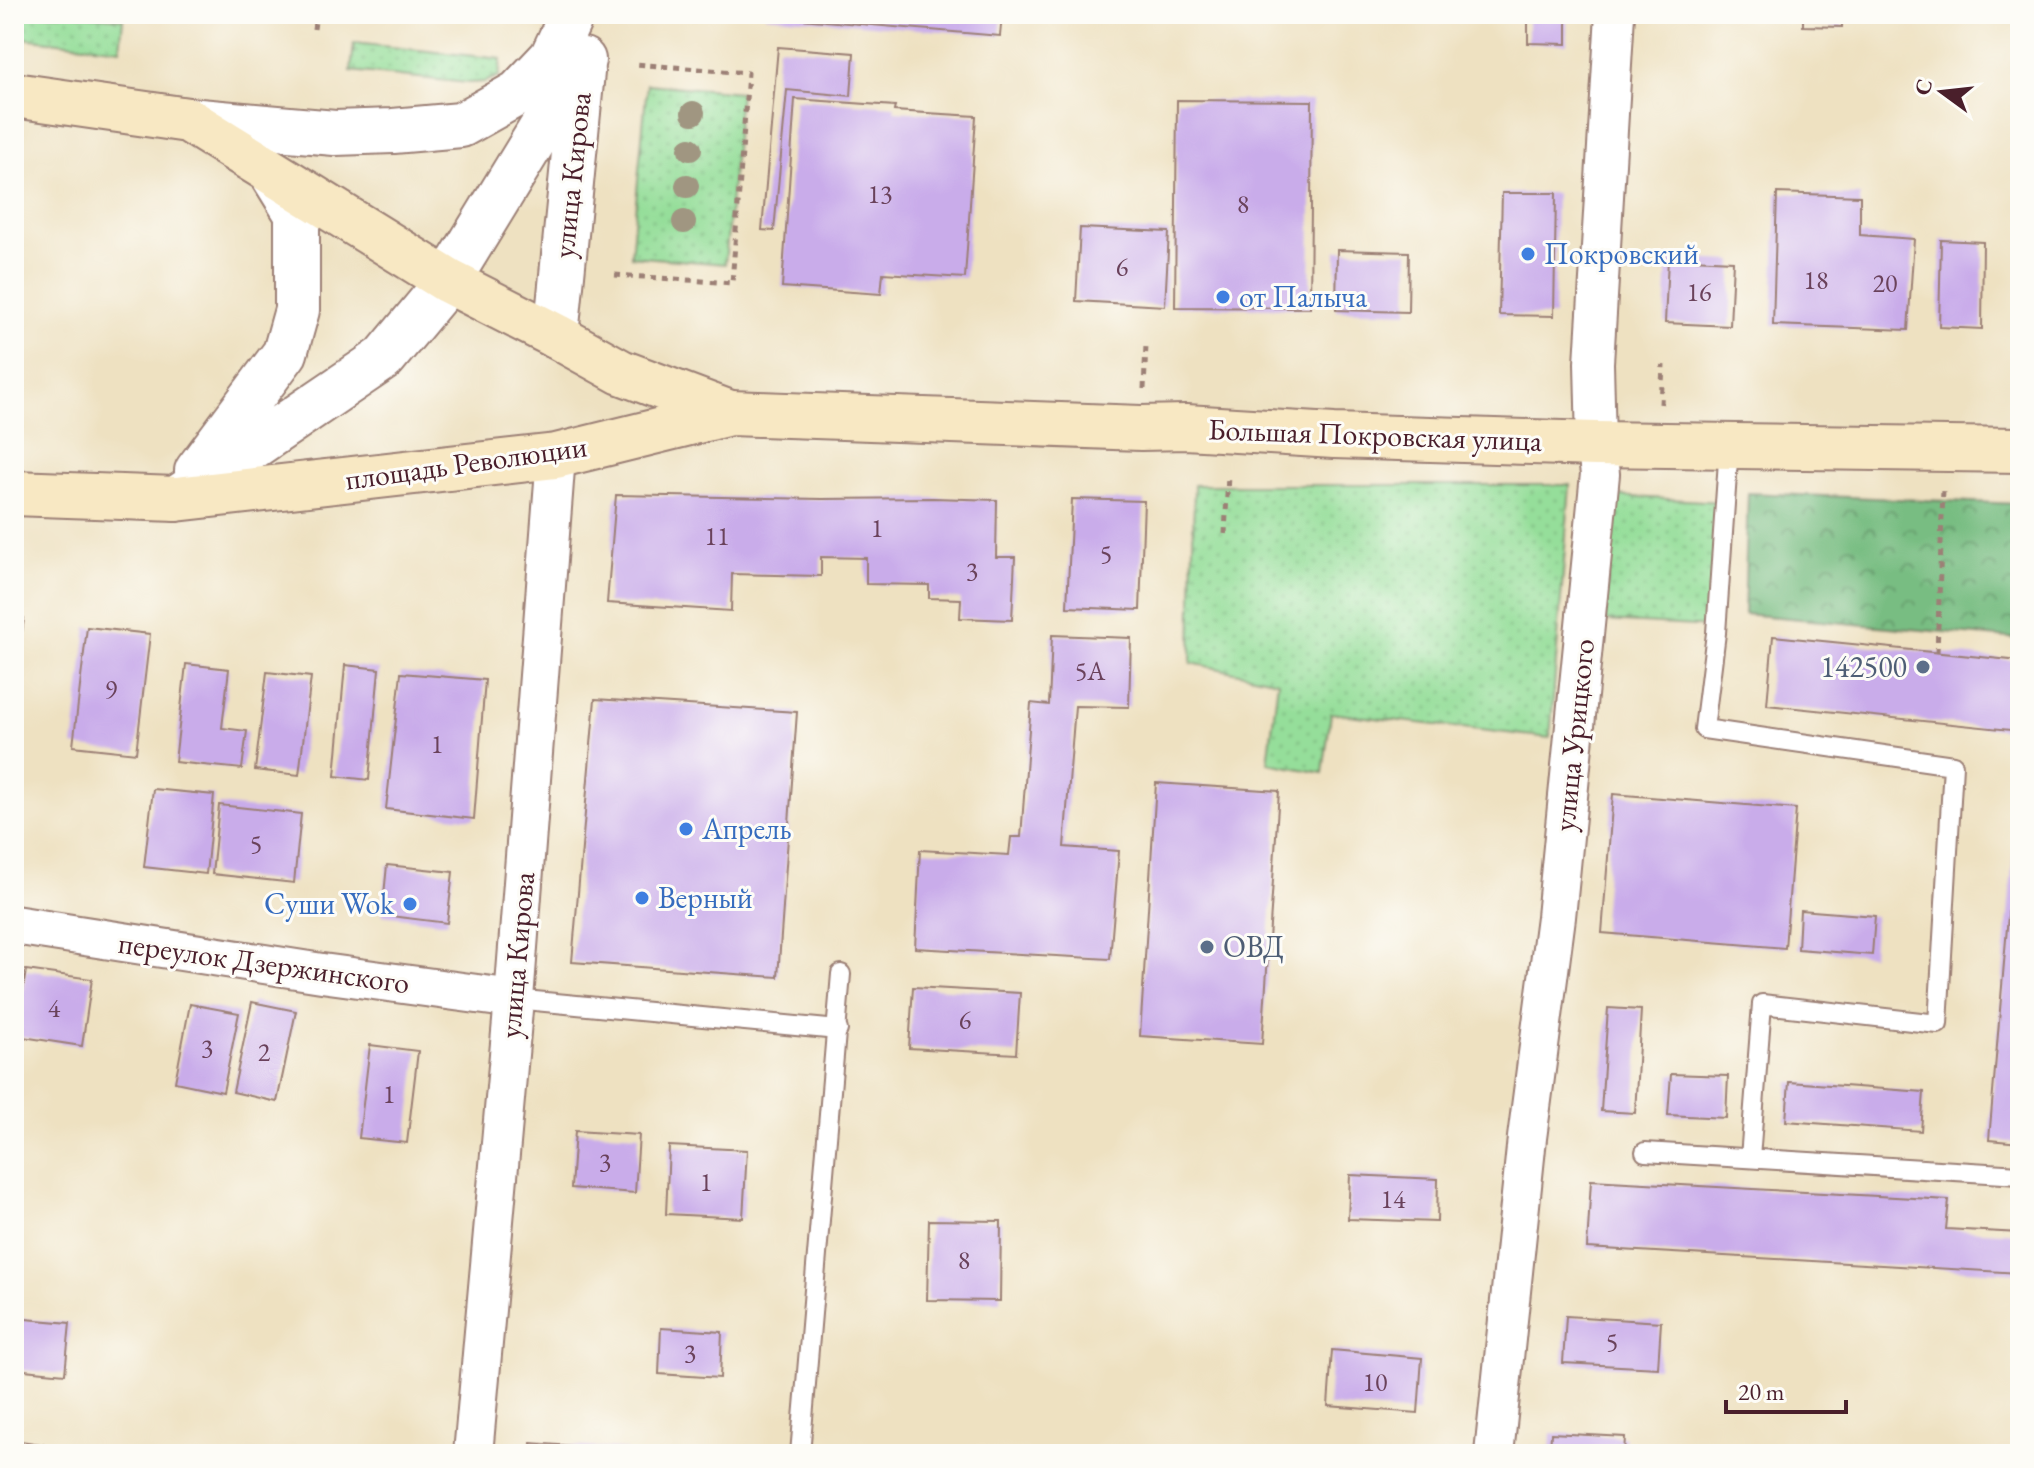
<svg xmlns="http://www.w3.org/2000/svg" width="2034" height="1468" font-family="'EB Garamond',serif">
<style>
.grass{fill:url(#grass-dots);stroke:#707e62;stroke-width:2}
.forest{fill:url(#forest-crowns);stroke:#616e56;stroke-width:2}
.building{fill:#c9acea}
.lines{fill:none;stroke-linecap:round;stroke-linejoin:round}
.service-casing{stroke:#9c8076;stroke-width:22}
.minor-casing{stroke:#9c8076;stroke-width:42}
.tertiary-casing{stroke:#9c8076;stroke-width:48}
.secondary-casing{stroke:#9c8076;stroke-width:48}
.path{stroke:#9c8076;stroke-width:5;stroke-dasharray:6 6;stroke-linecap:butt}
.service{stroke:#fff;stroke-width:18}
.minor{stroke:#fff;stroke-width:38}
.tertiary{stroke:#fff;stroke-width:44}
.secondary{stroke:#f8e8c3;stroke-width:44}
.tree{fill:#a09681}
.shop-dot{fill:#3f7fe0;stroke:#fdfcf7;stroke-width:3}
.service-dot{fill:#5c6f8a;stroke:#fdfcf7;stroke-width:3}
.labels{text-anchor:middle;stroke-width:6;stroke-linejoin:round;paint-order:stroke}
.number-label{font-size:26px;fill:#6a425b}
.street-label{font-size:30px;fill:#4a1f2b;stroke:#fdfcf7}
.shop-label{font-size:30px;fill:#366cbe;stroke:#fdfcf7;text-anchor:start}
.service-label{font-size:30px;fill:#4e5e75;stroke:#fdfcf7;text-anchor:end}
</style>
<defs>
<pattern id="grass-dots" width="8" height="8" patternUnits="userSpaceOnUse" patternTransform="scale(2)"><rect width="8" height="8" fill="#95de9a"/><path d="M2 2h.1M6 6h.1" fill="none" stroke="#82be85" stroke-width="1.8" stroke-linecap="round"/></pattern>
<pattern id="forest-crowns" width="20" height="18" patternUnits="userSpaceOnUse" patternTransform="scale(2)"><rect width="20" height="18" fill="#78bd82"/><path d="M2 6a3 3 0 1 1 6 0M12 15a3 3 0 1 1 6 0" fill="none" stroke="#64996b"/></pattern>
</defs>
<rect width="100%" height="100%" fill="#fdfcf7"/>
<filter id="ink" filterUnits="userSpaceOnUse"><feTurbulence type="fractalNoise" baseFrequency=".0125" numOctaves="2"/><feDisplacementMap in="SourceGraphic" scale="16" xChannelSelector="R" yChannelSelector="G"/><feConvolveMatrix kernelMatrix="1 2 1 2 8 2 1 2 1" color-interpolation-filters="sRGB"/></filter>
<filter id="wash" filterUnits="userSpaceOnUse"><feTurbulence type="fractalNoise" baseFrequency=".006" numOctaves="4" result="noise"/><feDisplacementMap in="SourceGraphic" scale="32" xChannelSelector="R" yChannelSelector="G"/><feGaussianBlur stdDeviation="1.8" result="paint"/><feColorMatrix in="noise" values="0 0 0 0 0 0 0 0 0 0 0 0 0 0 0 0 0 1.4 0 .05"/><feComposite in="paint" operator="in"/></filter>
<g filter="url(#wash)">
<rect width="100%" height="100%" fill="#eee1c1"/>
<!-- grass -->
<g class="grass">
<polygon points="14,14 75,14 123,19 120,49 14,37"/>
<polygon points="354,43 501,59 499,76 485,82 468,83 351,71"/>
<polygon points="647,84 740,92 725,264 631,256"/>
<polygon points="1194,485 1570,485 1550,738 1331,713 1323,773 1268,763 1278,681 1191,663"/>
<polygon points="1613,496 1722,502 1713,627 1605,621"/>
</g>
<!-- forest -->
<polygon class="forest" points="1748,493 2020,504 2020,639 1744,614"/>
<g id="blocks">
<!-- building -->
<g class="building">
<polygon points="766,14 1002,14 1000,36 766,16"/>
<polygon points="1528,14 1567,14 1567,44 1528,43"/>
<polygon points="1803,14 1842,14 1842,27 1803,26"/>
<polygon points="778,47 854,53 851,96 787,90 774,231 762,230"/>
<polygon points="795,99 895,106 894,111 976,116 965,278 883,273 881,294 782,287"/>
<polygon points="1177,100 1312,101 1310,308 1175,307"/>
<polygon points="1502,193 1556,193 1554,316 1499,315"/>
<polygon points="1777,193 1860,196 1860,235 1914,239 1908,330 1773,325"/>
<polygon points="1080,228 1169,232 1165,306 1076,301"/>
<polygon points="1941,240 1983,242 1982,329 1939,327"/>
<polygon points="1337,250 1409,252 1408,312 1336,310"/>
<polygon points="1668,258 1733,261 1730,326 1665,323"/>
<polygon points="616,495 822,499 933,498 997,500 996,557 1015,557 1012,620 960,618 961,599 929,598 929,585 866,584 866,558 821,557 821,576 732,574 731,611 607,603"/>
<polygon points="1072,499 1144,501 1140,610 1067,607"/>
<polygon points="14,616 24,618 16,677 14,677"/>
<polygon points="87,627 150,634 136,753 73,746"/>
<polygon points="1052,635 1131,638 1129,707 1075,706 1064,847 1119,851 1110,959 915,948 920,850 1009,855 1011,837 1021,837 1031,703 1049,705"/>
<polygon points="1773,636 2020,661 2020,731 1767,705"/>
<polygon points="186,664 229,669 222,728 247,731 242,769 175,762"/>
<polygon points="345,665 379,669 369,780 335,776"/>
<polygon points="267,672 311,677 299,775 255,770"/>
<polygon points="401,673 485,680 474,819 386,809"/>
<polygon points="595,699 797,712 778,977 572,962"/>
<polygon points="1156,783 1279,791 1262,1044 1140,1036"/>
<polygon points="153,789 214,795 206,874 144,867"/>
<polygon points="1613,794 1796,809 1785,948 1602,933"/>
<polygon points="219,805 301,814 294,883 212,874"/>
<polygon points="2017,809 2020,809 2020,1143 1989,1140"/>
<polygon points="387,865 453,872 447,923 382,915"/>
<polygon points="1800,910 1875,916 1872,955 1798,949"/>
<polygon points="26,970 92,979 82,1046 16,1036"/>
<polygon points="913,987 1020,993 1016,1054 909,1048"/>
<polygon points="252,1002 296,1011 277,1102 233,1092"/>
<polygon points="190,1004 239,1013 223,1092 175,1082"/>
<polygon points="1608,1008 1641,1010 1635,1113 1601,1111"/>
<polygon points="370,1045 418,1051 407,1143 359,1138"/>
<polygon points="1671,1074 1728,1076 1726,1118 1668,1115"/>
<polygon points="1789,1082 1924,1092 1921,1131 1786,1121"/>
<polygon points="575,1131 639,1135 635,1193 571,1188"/>
<polygon points="669,1146 747,1150 743,1218 666,1214"/>
<polygon points="1350,1175 1438,1179 1437,1222 1348,1219"/>
<polygon points="1591,1180 1949,1200 1946,1229 2020,1233 2020,1273 1587,1248"/>
<polygon points="929,1220 1001,1221 1000,1301 927,1300"/>
<polygon points="1566,1316 1661,1322 1658,1368 1563,1363"/>
<polygon points="14,1318 70,1323 65,1374 14,1369"/>
<polygon points="661,1328 722,1332 720,1378 659,1374"/>
<polygon points="1332,1350 1422,1358 1418,1413 1328,1406"/>
<polygon points="1551,1433 1625,1437 1624,1454 1550,1454"/>
<polygon points="14,1440 95,1452 95,1454 14,1454"/>
<polygon points="531,1443 626,1450 626,1454 530,1454"/>
</g>
</g>
</g>
<g filter="url(#ink)">
<use href="#blocks" fill-opacity="0" stroke="#9c8076" stroke-width="2"/>
<g class="lines">
<defs>
<g id="service">
<polyline points="1729,446 1716,633 1704,729 1953,765 1938,1024 1762,1004 1750,1158"/>
<polyline points="514,999 838,1030"/>
<polyline points="1645,1152 2020,1175"/>
<polyline points="800,1454 841,974"/>
</g>
<g id="minor">
<polyline points="14,925 322,973 514,999"/>
<polyline points="473,1454 514,999 556,456"/>
<polyline points="1494,1454 1527,1138 1556,917 1600,474 1596,444 1594,363 1615,14"/>
</g>
<g id="tertiary">
<polyline points="188,120 335,133 393,131 461,125 518,93 552,57 572,14"/>
<polyline points="556,336 582,72"/>
<polyline points="197,471 285,353 297,310 297,214 271,172"/>
<polyline points="176,499 384,358 448,281 583,60"/>
</g>
<g id="secondary">
<polyline points="14,95 188,120 448,281 556,336 621,372 730,413"/>
<polyline points="14,493 176,499 556,456 730,413 1141,428 1186,427 1334,436 1596,444 2020,450"/>
</g>
</defs>
<!-- service casing -->
<use href="#service" class="service-casing"/>
<!-- minor casing -->
<use href="#minor" class="minor-casing"/>
<!-- tertiary casing -->
<use href="#tertiary" class="tertiary-casing"/>
<!-- secondary casing -->
<use href="#secondary" class="secondary-casing"/>
<!-- path -->
<g class="path">
<polyline points="314,29 316,14"/>
<polyline points="615,275 732,283 748,73 635,64"/>
<polyline points="1144,389 1146,345"/>
<polyline points="1661,404 1663,365"/>
<polyline points="1225,534 1228,475"/>
<polyline points="1937,653 1943,489"/>
</g>
<!-- service -->
<use href="#service" class="service"/>
<!-- minor -->
<use href="#minor" class="minor"/>
<!-- tertiary -->
<use href="#tertiary" class="tertiary"/>
<!-- secondary -->
<use href="#secondary" class="secondary"/>
</g>
<!-- trees -->
<g class="tree">
<circle cx="693" cy="113" r="12"/>
<circle cx="690" cy="149" r="12"/>
<circle cx="687" cy="186" r="12"/>
<circle cx="684" cy="222" r="12"/>
</g>
</g>
<!-- markers -->
<g class="shop-dot">
<circle cx="1528" cy="254" r="8"/>
<circle cx="1223" cy="297" r="8"/>
<circle cx="686" cy="829" r="8"/>
<circle cx="642" cy="898" r="8"/>
<circle cx="410" cy="904" r="8"/>
</g>
<g class="service-dot">
<circle cx="1923" cy="667" r="8"/>
<circle cx="1207" cy="947" r="8"/>
</g>
<g class="labels">
<!-- number labels -->
<g class="number-label">
<text x="880" y="203">13</text>
<text x="1243" y="213">8</text>
<text x="1122" y="276">6</text>
<text x="1816" y="289">18</text>
<text x="1885" y="292">20</text>
<text x="1699" y="301">16</text>
<text x="877" y="537">1</text>
<text x="717" y="545">11</text>
<text x="1106" y="563">5</text>
<text x="972" y="580">3</text>
<text x="1090" y="680">5А</text>
<text x="111" y="699">9</text>
<text x="437" y="753">1</text>
<text x="256" y="853">5</text>
<text x="54" y="1017">4</text>
<text x="965" y="1029">6</text>
<text x="207" y="1057">3</text>
<text x="264" y="1061">2</text>
<text x="389" y="1103">1</text>
<text x="605" y="1171">3</text>
<text x="706" y="1191">1</text>
<text x="1393" y="1208">14</text>
<text x="964" y="1269">8</text>
<text x="1612" y="1351">5</text>
<text x="690" y="1362">3</text>
<text x="1375" y="1391">10</text>
</g>
<!-- street labels -->
<g class="street-label">
<text transform="translate(572 175) rotate(-84)" y="10">улица Кирова</text>
<text transform="translate(1375 435) rotate(2)" y="10">Большая Покровская улица</text>
<text transform="translate(466 463) rotate(-8)" y="10">площадь Революции</text>
<text transform="translate(1574 735) rotate(-84)" y="10">улица Урицкого</text>
<text transform="translate(517 955) rotate(-85)" y="10">улица Кирова</text>
<text transform="translate(264 963) rotate(8)" y="10">переулок Дзержинского</text>
</g>
<!-- shop labels -->
<g class="shop-label">
<text x="1544" y="264">Покровский</text>
<text x="1239" y="307">от Палыча</text>
<text x="702" y="839">Апрель</text>
<text x="658" y="908">Верный</text>
<text x="394" y="914" text-anchor="end">Суши Wok</text>
</g>
<!-- service labels -->
<g class="service-label">
<text x="1907" y="677">142500</text>
<text x="1223" y="957" text-anchor="start">ОВД</text>
</g>
</g>
<!-- margin -->
<rect width="2034" height="1468" fill="none" stroke="#fdfcf7" stroke-width="48"/>
<!-- north arrow -->
<g transform="translate(1942 92) rotate(285)" stroke="#fdfcf7" stroke-width="6" paint-order="stroke">
<path d="M0-6L14 30L0 20L-14 30Z" fill="#4a1f2b"/>
<text y="-12" font-size="22" font-weight="bold" text-anchor="middle" fill="#4a1f2b">С</text>
</g>
<!-- scale -->
<path d="M1726 1400v12h120v-12" fill="none" stroke="#4a1f2b" stroke-width="4"/>
<text x="1738" y="1400" font-size="24" fill="#4a1f2b" stroke="#fdfcf7" stroke-width="6" paint-order="stroke">20 m</text>
</svg>
